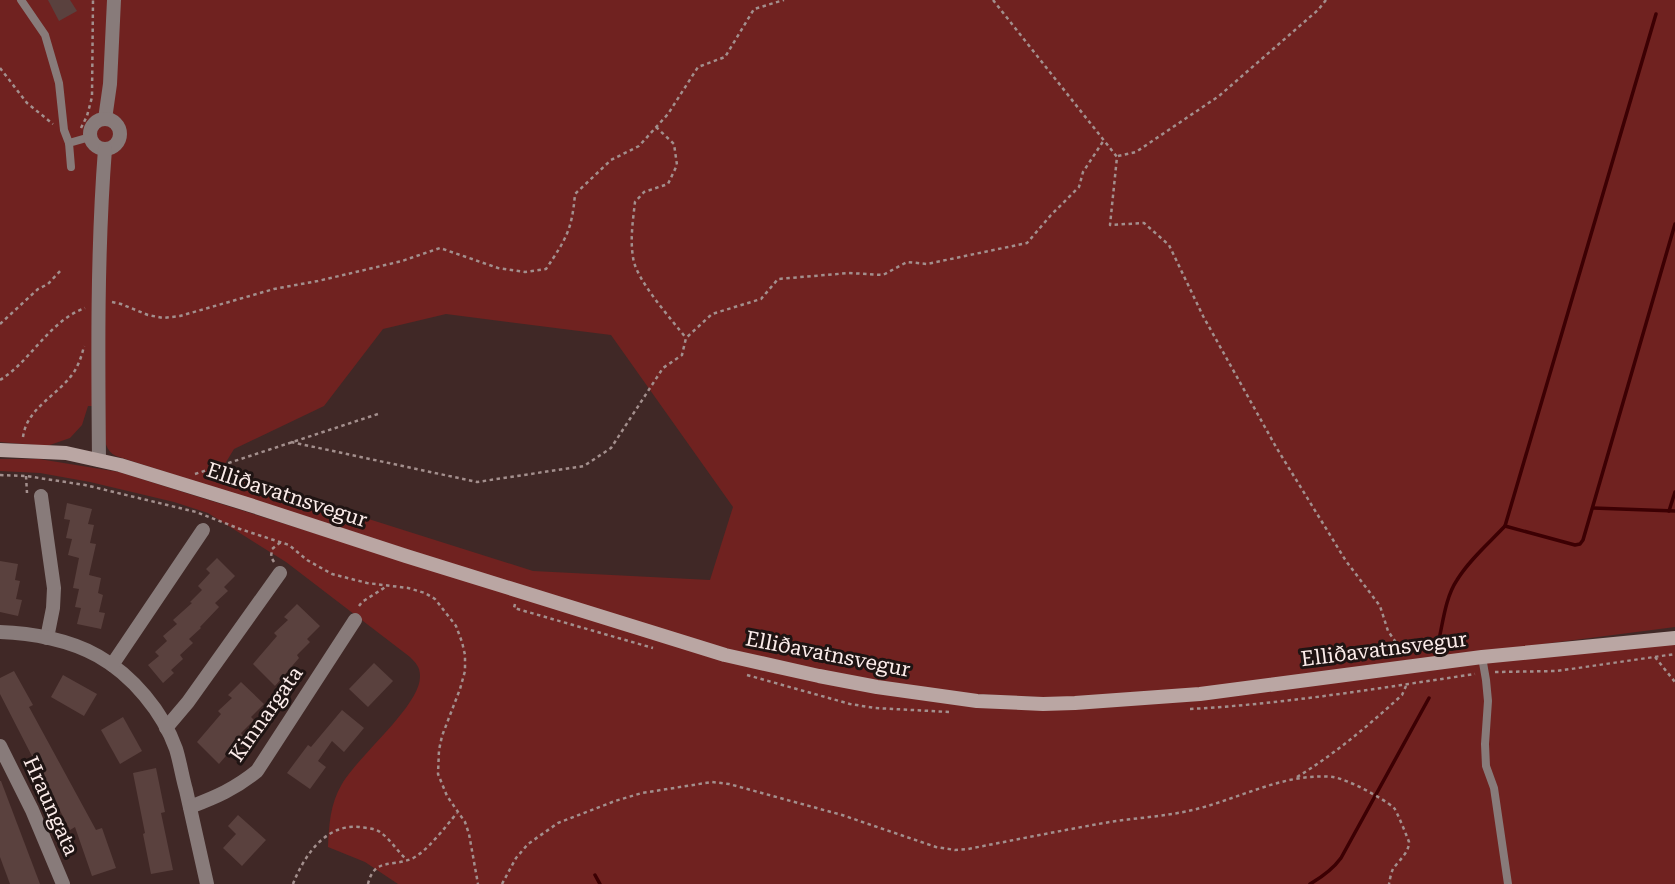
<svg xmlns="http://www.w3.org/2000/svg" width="1675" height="884" font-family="'Roboto Serif',serif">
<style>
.green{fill:#702220;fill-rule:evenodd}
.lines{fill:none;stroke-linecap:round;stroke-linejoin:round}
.stream{stroke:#3c0003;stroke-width:3.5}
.building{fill:#5a413e}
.path{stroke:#a38f8d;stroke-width:2.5;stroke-dasharray:3.5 3.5;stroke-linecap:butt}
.lane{stroke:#887b7a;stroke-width:8}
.street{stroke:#887b7a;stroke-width:14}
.secondary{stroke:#baa6a3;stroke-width:14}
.labels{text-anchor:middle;stroke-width:6;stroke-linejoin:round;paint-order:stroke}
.street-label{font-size:21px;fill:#fcecea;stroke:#1f1413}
</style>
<rect width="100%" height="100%" fill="#402826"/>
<!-- green -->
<g class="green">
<path d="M 0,0 L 1675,0 L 1675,627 L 1170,692 L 1057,698 L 971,694 L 866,680 L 733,651 L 521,586 L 116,456 C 99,448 105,422 105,406 L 88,406 L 82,425 L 70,438 L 47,446 L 0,442 ZM 446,314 L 611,335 L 733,507 L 710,580 L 533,571 L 220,472 L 234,449 L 324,406 L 383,329 Z"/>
<path d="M 0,459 L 39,459 L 119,472 L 708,656 L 995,708 L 1675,641 L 1675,884 L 398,884 L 365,862 L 328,847 C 329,825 330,804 342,784 C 358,756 421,705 420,676 C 420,667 416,663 410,657 L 286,562 L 208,513 L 174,502 L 90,482 L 40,473 L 0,471 Z"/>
</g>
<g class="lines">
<!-- stream -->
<g class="stream">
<polyline points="1593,508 1675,511"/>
<polyline points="1669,511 1675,492"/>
<polyline points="1505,526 1575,545 1580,544 1583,540 1675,224"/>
<path d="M 1438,644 C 1443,623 1445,598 1457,580 C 1469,560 1489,543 1505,526 L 1656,14"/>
<polyline points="595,875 600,884"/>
<path d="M 1310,884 C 1322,877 1333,869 1341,858 L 1429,698"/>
</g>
</g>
<!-- building -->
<g class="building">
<polygon points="48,0 70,0 77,11 59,21"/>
<polygon points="67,503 92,509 88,524 94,525 90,543 96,544 89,575 101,578 98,593 103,595 99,612 105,613 101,629 77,624 81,608 75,607 79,589 73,588 79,558 68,555 72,539 66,538 70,520 64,519"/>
<polygon points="217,558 235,576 224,587 228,591 215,603 219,607 200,627 201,628 189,639 193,643 180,655 183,659 171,670 174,673 163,683 148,665 159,656 155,652 167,641 163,636 177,624 173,620 192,603 190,602 202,590 198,586 210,573 206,569"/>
<polygon points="0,561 18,564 15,580 20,581 16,599 22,600 18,616 0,612"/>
<polygon points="297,604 320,626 307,639 310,642 297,655 299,658 275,686 253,664 277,636 274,633 288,620 284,617"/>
<polygon points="374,663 393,681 368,707 349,689"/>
<polygon points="14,671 33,705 29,707 96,830 102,828 116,868 92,876 75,827 70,830 0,694 0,678"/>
<polygon points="63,675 97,694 84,716 51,697"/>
<polygon points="241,682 264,704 251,717 254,720 241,733 243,736 219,764 197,742 221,714 218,711 232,698 228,695"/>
<polygon points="342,710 364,728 344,752 332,741 318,761 326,767 310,789 287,773 308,745 311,747"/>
<polygon points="123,717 142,751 120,764 101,730"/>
<polygon points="156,768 165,812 161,813 173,870 151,874 143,834 145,833 133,773"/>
<polygon points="0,781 1,781 40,884 10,884 0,857"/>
<polygon points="238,815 266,840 242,866 223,848 236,834 228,826"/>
</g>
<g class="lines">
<!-- path -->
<g class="path">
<polyline points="993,0 1117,157 1110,225 1144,223 1169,245 1203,316 1276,447 1346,561 1380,606 1388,631 1404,654"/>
<polyline points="0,68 27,103 53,124"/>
<path d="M 656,127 L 674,144 L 677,165 L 668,184 L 644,192 L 635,202 C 633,220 630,239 633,257 C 635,279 672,320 686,338"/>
<polyline points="81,128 87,116 92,97 93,0"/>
<polyline points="1118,156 1136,152 1219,96 1318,10 1326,0"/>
<path d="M 112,302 L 121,304 L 148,315 L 163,318 L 180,316 L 274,289 L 318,281 L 402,261 L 440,248 L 498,268 L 525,272 L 546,269 C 566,239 572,230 575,194 L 611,160 L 639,146 L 668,114 L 698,67 L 725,57 L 754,9 L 784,0"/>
<polyline points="0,324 38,289 48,284 62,269"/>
<path d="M 0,380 C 31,361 49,321 85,308"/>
<path d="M 23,437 C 27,407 58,396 74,372 C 79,364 82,355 84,346"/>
<polyline points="291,442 477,482 584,466 611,448 663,368 682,355 686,338 712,314 761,299 778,279 849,273 883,275 907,262 927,264 1027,243 1051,215 1079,187 1083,172 1104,140"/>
<polyline points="195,474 381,413"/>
<polyline points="0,475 26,476 85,485 196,512 240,529 289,545 307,560 332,574 367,583 408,588 425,593 435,599 456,626 462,642 465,655 465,671 460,689 442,736 439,750 438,774 447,796 465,822 469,834 478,884"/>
<polyline points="26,476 27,493"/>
<polyline points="274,562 271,557 272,549 281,542"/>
<polyline points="515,604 514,608 653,648"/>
<polyline points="359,606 362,602 387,586"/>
<polyline points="1655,657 1675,682"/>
<polyline points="1495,672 1557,671 1675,654"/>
<polyline points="747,675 850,704 875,708 949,712"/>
<path d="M 1190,709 C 1285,704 1380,688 1475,674"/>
<path d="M 1297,777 C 1335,754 1369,725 1402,695 L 1406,686"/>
<path d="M 293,884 C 304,856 325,824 359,827 C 366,828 374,828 380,832 C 390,839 398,852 407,860"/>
<path d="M 368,884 C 374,858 391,867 411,859 C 426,853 446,826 457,813"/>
<path d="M 502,884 L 516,858 L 528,844 L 558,823 L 615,801 L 642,793 L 712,782 L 729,784 L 842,815 L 936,847 L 955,850 L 968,849 C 1014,840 1059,831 1104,823 C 1132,818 1161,817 1188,811 C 1236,801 1283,772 1333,777 C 1347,779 1383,798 1394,808 C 1396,809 1408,839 1409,842 C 1409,853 1399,860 1393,869 C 1391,873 1390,879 1389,884"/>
</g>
<!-- lane -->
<g class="lane">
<polyline points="21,0 45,35 59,83 64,130 69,143"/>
<polyline points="71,167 69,143 90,137"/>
<polyline points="1482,657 1486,680 1488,701 1485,744 1486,766 1494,788 1508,884"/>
</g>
<!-- street -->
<g class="street">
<polyline points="105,119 110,84 114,0"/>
<circle cx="105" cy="134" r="15"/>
<path d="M 99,460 C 98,356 97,252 105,149"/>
<polyline points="41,496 54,588 53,608 47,638"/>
<path d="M 0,632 C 32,633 70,640 98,656 C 132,675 163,712 176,749 C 180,762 182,776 186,790 C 193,821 200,853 207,884"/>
<polyline points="112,665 203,530"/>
<polyline points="166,728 188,702 280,573"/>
<polyline points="0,746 32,810 63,884"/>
<path d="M 190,807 C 216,797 235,789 257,771 L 355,620"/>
</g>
<!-- secondary -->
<polyline class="secondary" points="0,450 66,453 120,465 250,505 406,556 725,655 819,676 877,687 977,701 1043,704 1075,703 1200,694 1482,657 1675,638"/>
</g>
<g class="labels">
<!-- street labels -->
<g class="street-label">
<text transform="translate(287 495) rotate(18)" y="7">Elliðavatnsvegur</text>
<text transform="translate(1384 649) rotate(-7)" y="7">Elliðavatnsvegur</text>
<text transform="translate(828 654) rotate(11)" y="7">Elliðavatnsvegur</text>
<text transform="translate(266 714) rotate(-55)" y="7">Kinnargata</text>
<text transform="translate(51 806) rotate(66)" y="7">Hraungata</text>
</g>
</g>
</svg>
